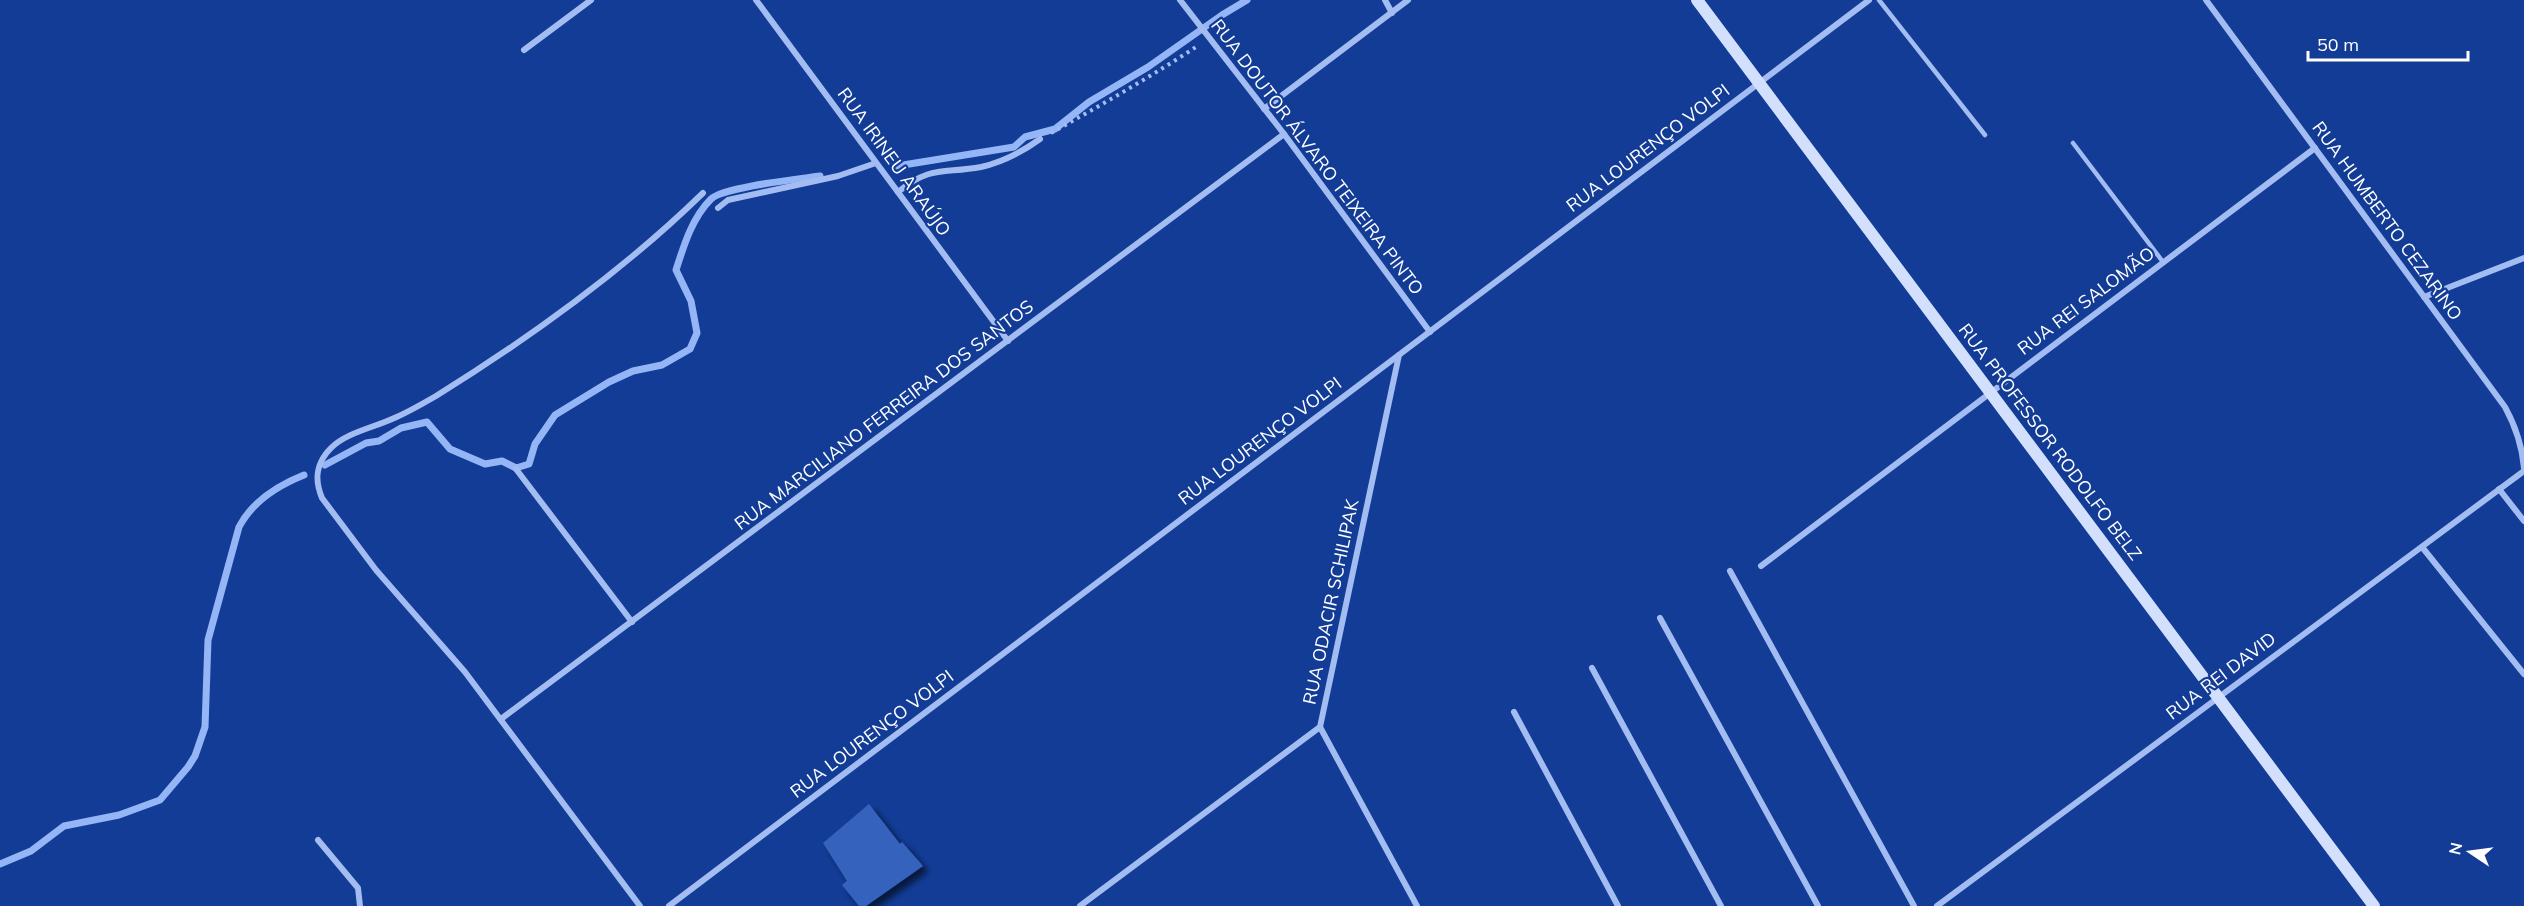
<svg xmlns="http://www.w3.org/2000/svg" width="2524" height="906" font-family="Mulish,sans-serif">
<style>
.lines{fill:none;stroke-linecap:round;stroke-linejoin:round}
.stream{stroke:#95b6f6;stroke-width:7}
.building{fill:#3662bc;filter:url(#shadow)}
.path{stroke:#a3bdf3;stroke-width:4;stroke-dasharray:3 4.5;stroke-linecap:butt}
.lane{stroke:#a3bdf3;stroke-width:4.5}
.street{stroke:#a3bdf3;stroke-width:6}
.secondary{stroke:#d2dffd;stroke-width:12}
.labels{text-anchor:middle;stroke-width:4.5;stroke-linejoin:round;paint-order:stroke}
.street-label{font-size:18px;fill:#fff;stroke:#123c96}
</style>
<defs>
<filter id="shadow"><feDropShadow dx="5.5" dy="5.5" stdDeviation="3" flood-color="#0009"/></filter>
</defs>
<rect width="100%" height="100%" fill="#123c96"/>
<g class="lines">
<!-- stream -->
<g class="stream">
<polyline points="897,166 1014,147 1025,137 1055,129 1089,102 1148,67 1222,15 1247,0"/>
<path d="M 325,465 L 366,443 L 379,441 L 401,428 L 427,422 L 450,449 L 485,464 L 502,461 L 516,468 L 529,464 L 535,444 L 555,415 L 609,382 L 633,371 L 662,365 L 690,349 L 697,333 L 691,301 L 676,270 C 684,245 692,218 711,199 C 723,187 799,179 820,176"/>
<path d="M 0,864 L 31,851 L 64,826 L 119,815 L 160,800 L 188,767 L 195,756 L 205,727 L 208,640 L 239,527 C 252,502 279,485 304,475"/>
</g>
</g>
<!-- building -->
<polygon class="building" points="869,804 900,844 902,842 923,866 866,906 859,906 842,885 847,881 823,843"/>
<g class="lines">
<!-- path -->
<path class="path" d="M 1051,133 C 1101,105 1152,76 1199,45"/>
<!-- lane -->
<g class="lane">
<polyline points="1879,0 1985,135"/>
<polyline points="2073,143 2163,262"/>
</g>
<!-- street -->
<g class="street">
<polyline points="756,0 1008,341"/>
<polyline points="1180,0 1284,134 1430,332"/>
<polyline points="1385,0 1392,13"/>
<path d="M 2206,0 L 2505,407 C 2516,427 2522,445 2524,468"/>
<polyline points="524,50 591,0"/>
<polyline points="1264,109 1408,0"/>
<path d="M 898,192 C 931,165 943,174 981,167 C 1003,162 1022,152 1040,139"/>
<polyline points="718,208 728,200 838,176 876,163"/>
<polyline points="2424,297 2524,258"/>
<polyline points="1399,355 1320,727 1417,906"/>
<polyline points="516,469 632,622"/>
<polyline points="2499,489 2524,521"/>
<polyline points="2422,547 2524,674"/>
<polyline points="1761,566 2315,148"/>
<polyline points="1730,571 1914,906"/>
<polyline points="1660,618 1818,906"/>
<polyline points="1592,668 1721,906"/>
<polyline points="1514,712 1618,906"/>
<polyline points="501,719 1284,134"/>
<polyline points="318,840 358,888 360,906"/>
<path d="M 640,906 L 465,672 L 376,570 L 322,498 C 314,479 316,463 331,448 C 346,433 372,428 392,419 C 407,413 422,404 436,396 C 531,337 623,271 703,193"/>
<polyline points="669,906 1869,0"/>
<polyline points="1080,906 1320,727"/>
<polyline points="1937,906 2524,471"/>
</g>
<!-- secondary -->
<polyline class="secondary" points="1697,0 2374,906"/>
</g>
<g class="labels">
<!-- street labels -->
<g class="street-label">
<text transform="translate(1648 148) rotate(-37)" y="6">RUA LOURENÇO VOLPI</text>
<text transform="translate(1317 157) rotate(53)" y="6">RUA DOUTOR ÁLVARO TEIXEIRA PINTO</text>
<text transform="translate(894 162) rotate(54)" y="6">RUA IRINEU ARAÚJO</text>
<text transform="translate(2387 221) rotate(54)" y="6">RUA HUMBERTO CEZARINO</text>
<text transform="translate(2086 301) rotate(-37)" y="6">RUA REI SALOMÃO</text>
<text transform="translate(884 415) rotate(-37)" y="6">RUA MARCILIANO FERREIRA DOS SANTOS</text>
<text transform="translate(1260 441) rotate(-37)" y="6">RUA LOURENÇO VOLPI</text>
<text transform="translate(2050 442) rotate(53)" y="6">RUA PROFESSOR RODOLFO BELZ</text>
<text transform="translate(1331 602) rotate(-78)" y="6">RUA ODACIR SCHILIPAK</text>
<text transform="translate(2221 676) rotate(-37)" y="6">RUA REI DAVID</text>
<text transform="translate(872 734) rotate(-37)" y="6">RUA LOURENÇO VOLPI</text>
</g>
</g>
<!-- north arrow -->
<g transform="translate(2470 852) rotate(283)" stroke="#123c96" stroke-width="4.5" paint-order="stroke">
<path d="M0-4.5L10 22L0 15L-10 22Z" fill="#ffffff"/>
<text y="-9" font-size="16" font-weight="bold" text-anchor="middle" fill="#ffffff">N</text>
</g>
<!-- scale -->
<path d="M2308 51v9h160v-9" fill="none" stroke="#ffffff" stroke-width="3"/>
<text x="2317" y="51" font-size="18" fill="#ffffff" stroke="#123c96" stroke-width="4.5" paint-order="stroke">50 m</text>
</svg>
